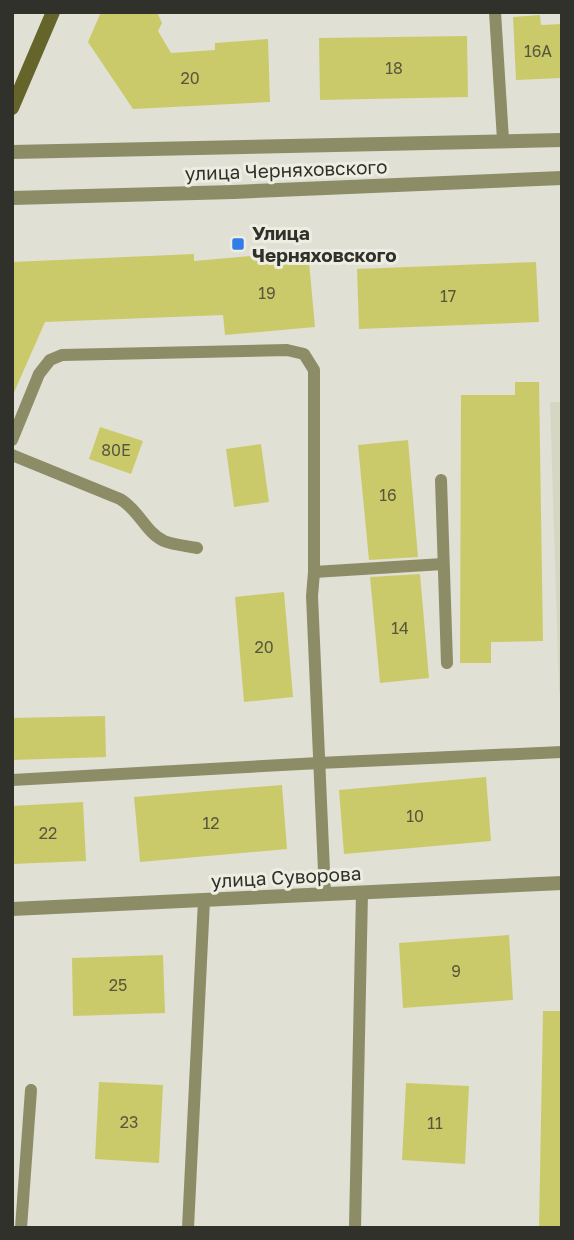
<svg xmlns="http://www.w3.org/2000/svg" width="574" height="1240" font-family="'Golos Text',sans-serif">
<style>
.built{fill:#d6d7c3}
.building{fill:#cbca6b}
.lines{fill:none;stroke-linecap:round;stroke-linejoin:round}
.service{stroke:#8c8c67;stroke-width:12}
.minor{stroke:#8c8c67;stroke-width:14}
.tertiary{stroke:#8c8c67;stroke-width:14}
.secondary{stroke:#65642a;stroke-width:14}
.poi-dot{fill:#317ce8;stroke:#edeee1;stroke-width:2.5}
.labels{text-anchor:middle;stroke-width:6;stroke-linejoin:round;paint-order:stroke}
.number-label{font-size:16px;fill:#58573c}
.street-label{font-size:19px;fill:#31312c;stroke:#edeee1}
.poi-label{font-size:19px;font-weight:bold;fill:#31312c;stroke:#edeee1;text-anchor:start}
</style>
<rect width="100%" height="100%" fill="#e0e0d4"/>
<!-- built -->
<polygon class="built" points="550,402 562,402 562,693 559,693"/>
<!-- building -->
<g class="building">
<polygon points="101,12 157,12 162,23 158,31 171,53 215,50 215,43 268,39 270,102 133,109 88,42"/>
<polygon points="540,15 541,25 562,24 562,78 516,80 513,17"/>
<polygon points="467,36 468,97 320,100 319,38"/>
<polygon points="308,251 315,327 225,335 223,315 45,322 12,397 12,262 194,254 194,261"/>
<polygon points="536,262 539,322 359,329 357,269"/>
<polygon points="515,382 539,382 543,641 491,642 491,663 460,663 461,395 515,395"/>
<polygon points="100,427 143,441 131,474 89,459"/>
<polygon points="408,440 418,557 369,560 358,445"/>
<polygon points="261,444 269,502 234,507 226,449"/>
<polygon points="420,574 429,678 380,683 370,577"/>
<polygon points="284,592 293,697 244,702 235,597"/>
<polygon points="105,716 106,757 12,760 12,718"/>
<polygon points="486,777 491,841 344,854 339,790"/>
<polygon points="282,785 287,849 140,862 134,797"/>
<polygon points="83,802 86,861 12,864 12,806"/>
<polygon points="509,935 513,1000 403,1008 399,943"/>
<polygon points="163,955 165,1013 73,1016 72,958"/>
<polygon points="543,1011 562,1011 562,1228 539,1228"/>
<polygon points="99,1082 163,1085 159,1163 95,1159"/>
<polygon points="406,1083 469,1086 465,1164 402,1160"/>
</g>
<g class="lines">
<!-- service -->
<g class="service">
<polyline points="495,12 503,140"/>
<polyline points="12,440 39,374 50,360 62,355 287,350 304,354 314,370 314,572 312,596 325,894"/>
<path d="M 12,455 L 120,499 C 139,510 146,533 164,541 C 174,545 187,546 197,548"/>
<polyline points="441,480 447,663"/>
<polyline points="314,572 443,564"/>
<polyline points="12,780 319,763 562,752"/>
<polyline points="21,1228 31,1090"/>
<polyline points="188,1228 204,900"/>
<polyline points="355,1228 362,893"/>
</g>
<!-- minor -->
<polyline class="minor" points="12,909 562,883"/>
<!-- tertiary -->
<g class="tertiary">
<polyline points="12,152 562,140"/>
<polyline points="12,198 233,192 562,178"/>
</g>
<!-- secondary -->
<polyline class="secondary" points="12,108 53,12"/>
</g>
<!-- markers -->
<rect class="poi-dot" x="231" y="237" width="14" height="14" rx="3.5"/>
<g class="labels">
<!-- number labels -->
<g class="number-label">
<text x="538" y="57">16А</text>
<text x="394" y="74">18</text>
<text x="190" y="84">20</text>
<text x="267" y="299">19</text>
<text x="448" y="302">17</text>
<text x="116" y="456">80Е</text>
<text x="388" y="501">16</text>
<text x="400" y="634">14</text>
<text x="264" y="653">20</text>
<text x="415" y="822">10</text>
<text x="211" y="829">12</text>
<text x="48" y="839">22</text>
<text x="456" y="977">9</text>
<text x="118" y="991">25</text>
<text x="129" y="1128">23</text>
<text x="435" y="1129">11</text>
</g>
<!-- street labels -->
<g class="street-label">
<text transform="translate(286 170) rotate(-2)" y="7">улица Черняховского</text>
<text transform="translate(286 877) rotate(-3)" y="7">улица Суворова</text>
</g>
<!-- poi labels -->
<g class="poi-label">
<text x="252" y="240">Улица<tspan x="252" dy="22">Черняховского</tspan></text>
</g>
</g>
<!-- border -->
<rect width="574" height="1240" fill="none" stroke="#31312c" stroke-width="28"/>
</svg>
